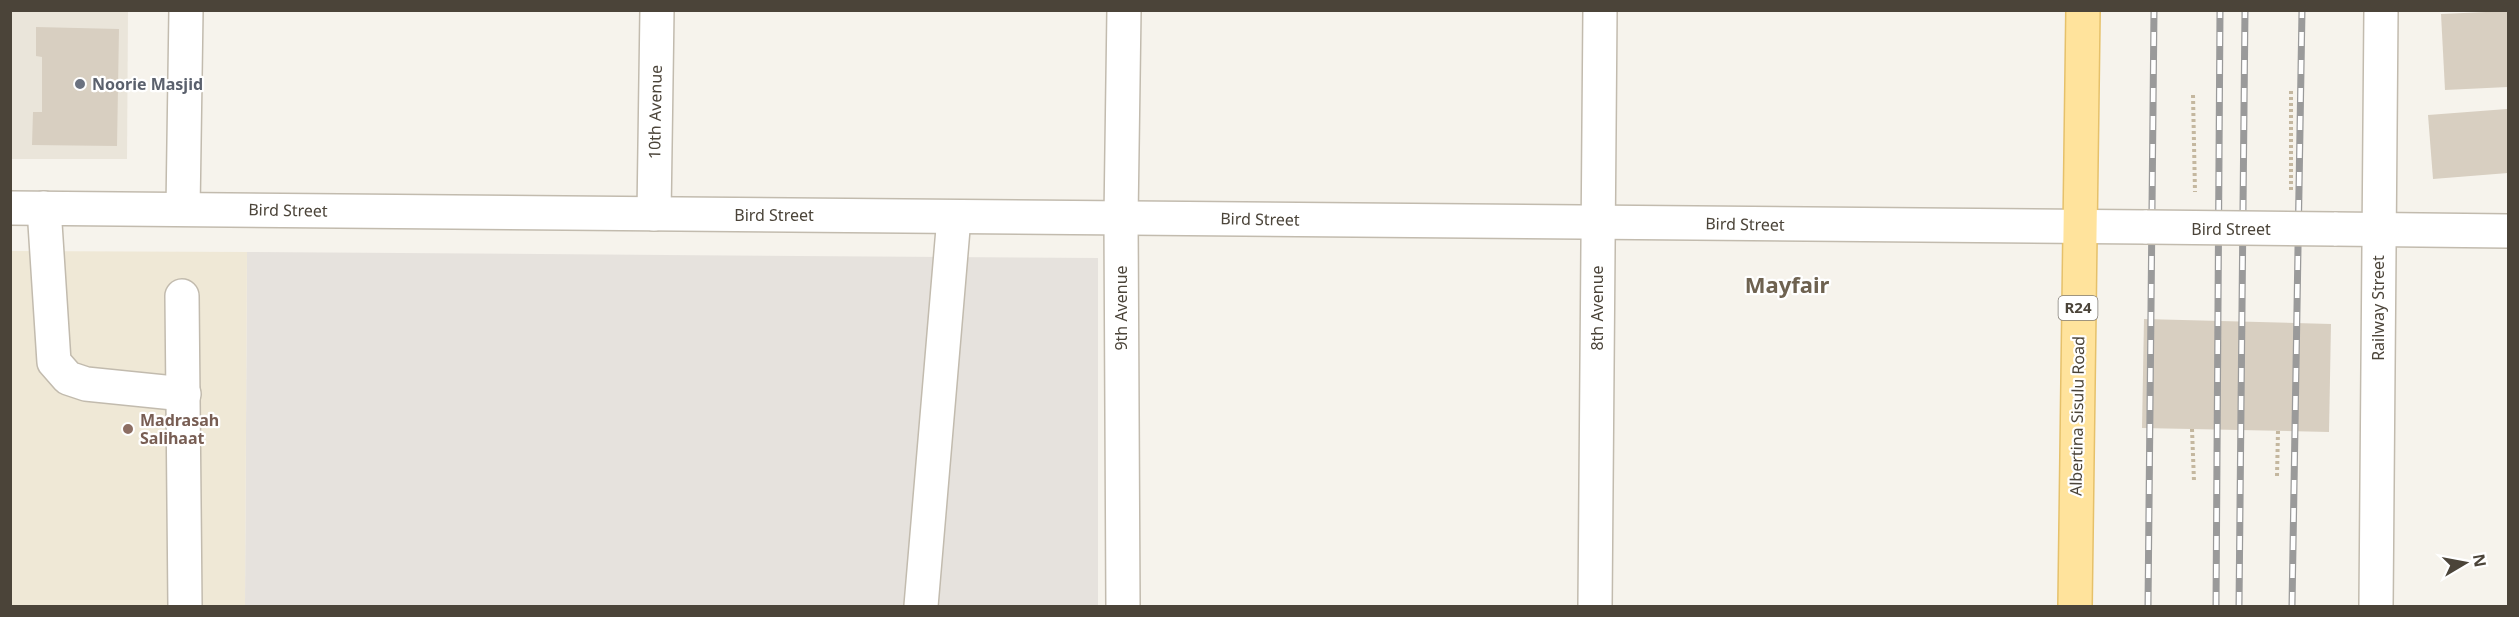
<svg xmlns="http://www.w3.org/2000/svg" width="2519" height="617" font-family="'Noto Sans',sans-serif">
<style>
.residential{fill:#eae5da}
.industrial{fill:#e6e2dd}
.education{fill:#efe8d6}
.building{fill:#d8cfc1}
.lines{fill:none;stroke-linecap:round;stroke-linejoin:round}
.minor-casing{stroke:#c2bbae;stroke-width:36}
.major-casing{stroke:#e6c16a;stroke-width:36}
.path{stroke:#c4b79f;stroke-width:4;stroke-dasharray:3 3;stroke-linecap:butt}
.minor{stroke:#fff;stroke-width:33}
.major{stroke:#ffe39c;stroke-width:33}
.rail-casing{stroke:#9a9a9a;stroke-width:7}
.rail{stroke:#fff;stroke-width:4.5;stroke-dasharray:14;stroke-linecap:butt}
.minor-bridge-casing{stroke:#c2bbae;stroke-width:36;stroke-linecap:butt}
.minor-bridge{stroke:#fff;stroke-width:33}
.worship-dot{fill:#6b7280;stroke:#fff;stroke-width:2}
.education-dot{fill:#8d6e63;stroke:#fff;stroke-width:2}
.labels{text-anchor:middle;stroke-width:4.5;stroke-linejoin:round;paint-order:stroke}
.shield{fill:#fff;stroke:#817c74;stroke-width:1.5}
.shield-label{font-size:15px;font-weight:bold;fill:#4b4439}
.worship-label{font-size:16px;font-weight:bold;fill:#5b616d;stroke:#fff;text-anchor:start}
.street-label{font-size:16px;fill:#4b4439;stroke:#fff}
.education-label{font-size:16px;font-weight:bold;fill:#785e54;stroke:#fff;text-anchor:start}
.district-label{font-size:22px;font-weight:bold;fill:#6e6250;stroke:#fff}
</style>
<rect width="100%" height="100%" fill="#f6f3ec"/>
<!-- residential -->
<polygon class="residential" points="11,11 128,11 127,159 11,159"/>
<!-- industrial -->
<polygon class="industrial" points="247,252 1098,258 1098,606 245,606"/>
<!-- education -->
<polygon class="education" points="11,251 247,252 245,606 11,606"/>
<!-- building -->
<g class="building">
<polygon points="2508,11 2508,87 2445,90 2441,14"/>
<polygon points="36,27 119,29 117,146 32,145 33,112 42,112 42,57 36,56"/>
<polygon points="2507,109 2508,173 2433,179 2428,115"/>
<polygon points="2144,319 2331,324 2329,432 2142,428"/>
</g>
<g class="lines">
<defs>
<g id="minor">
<polyline points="10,208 2147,227"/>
<polyline points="44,208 54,362 68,378 86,384 184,394"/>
<polyline points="183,209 186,10"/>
<polyline points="654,214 657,10"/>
<polyline points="2334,229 2508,231"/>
<polyline points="182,296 185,606"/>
<polyline points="921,606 954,217"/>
<polyline points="1123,606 1121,218 1124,10"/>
<polyline points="1595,606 1600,10"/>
<polyline points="2376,606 2381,10"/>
</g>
<polyline id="major" points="2075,606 2083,10"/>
</defs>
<!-- minor casing -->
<use href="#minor" class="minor-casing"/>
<!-- major casing -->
<use href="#major" class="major-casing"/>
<!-- path -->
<g class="path">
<polyline points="2291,91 2291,192"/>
<polyline points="2193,95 2195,192"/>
<polyline points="2192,429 2194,481"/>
<polyline points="2277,476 2278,431"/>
</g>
<!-- minor -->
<use href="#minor" class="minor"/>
<!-- major -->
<use href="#major" class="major"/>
<defs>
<g id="rail">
<polyline points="2148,606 2154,10"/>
<polyline points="2216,606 2220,10"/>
<polyline points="2239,606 2245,10"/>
<polyline points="2292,606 2302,10"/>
</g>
</defs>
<!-- rail casing -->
<use href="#rail" class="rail-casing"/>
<!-- rail -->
<use href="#rail" class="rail"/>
<defs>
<polyline id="minor-bridge" points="2147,227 2334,229"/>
</defs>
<!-- minor-bridge casing -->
<use href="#minor-bridge" class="minor-bridge-casing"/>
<!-- minor-bridge -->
<use href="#minor-bridge" class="minor-bridge"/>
</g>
<!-- markers -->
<circle class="worship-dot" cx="80" cy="84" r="6"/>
<circle class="education-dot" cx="128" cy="429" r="6"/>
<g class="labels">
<!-- shield labels -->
<rect class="shield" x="2058.5" y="296" width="39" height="24" rx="4.5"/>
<g class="shield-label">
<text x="2078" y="313">R24</text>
</g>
<!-- worship labels -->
<g class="worship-label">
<text x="92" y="90">Noorie Masjid</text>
</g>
<!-- street labels -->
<g class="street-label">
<text transform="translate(655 112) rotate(-89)" y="6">10th Avenue</text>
<text transform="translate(288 210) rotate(1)" y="6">Bird Street</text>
<text x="774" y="221">Bird Street</text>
<text transform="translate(1260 219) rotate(1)" y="6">Bird Street</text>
<text transform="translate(1745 224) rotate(1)" y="6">Bird Street</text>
<text x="2231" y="235">Bird Street</text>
<text transform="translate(1121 308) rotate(-90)" y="6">9th Avenue</text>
<text transform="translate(1597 308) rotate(-90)" y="6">8th Avenue</text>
<text transform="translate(2378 308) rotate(-90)" y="6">Railway Street</text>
<text transform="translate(2077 416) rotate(-89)" y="6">Albertina Sisulu Road</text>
</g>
<!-- education labels -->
<g class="education-label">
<text x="140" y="426">Madrasah<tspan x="140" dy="18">Salihaat</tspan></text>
</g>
<!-- district labels -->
<g class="district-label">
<text x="1787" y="293">Mayfair</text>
</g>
</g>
<!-- border -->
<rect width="2519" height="617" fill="none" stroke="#4b4439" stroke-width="24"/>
<!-- north arrow -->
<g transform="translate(2465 563) rotate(80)" stroke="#ffffff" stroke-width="4.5" paint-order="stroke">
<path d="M0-4.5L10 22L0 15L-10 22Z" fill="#4b4439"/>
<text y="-9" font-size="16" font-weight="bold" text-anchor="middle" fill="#4b4439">N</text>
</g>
</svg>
